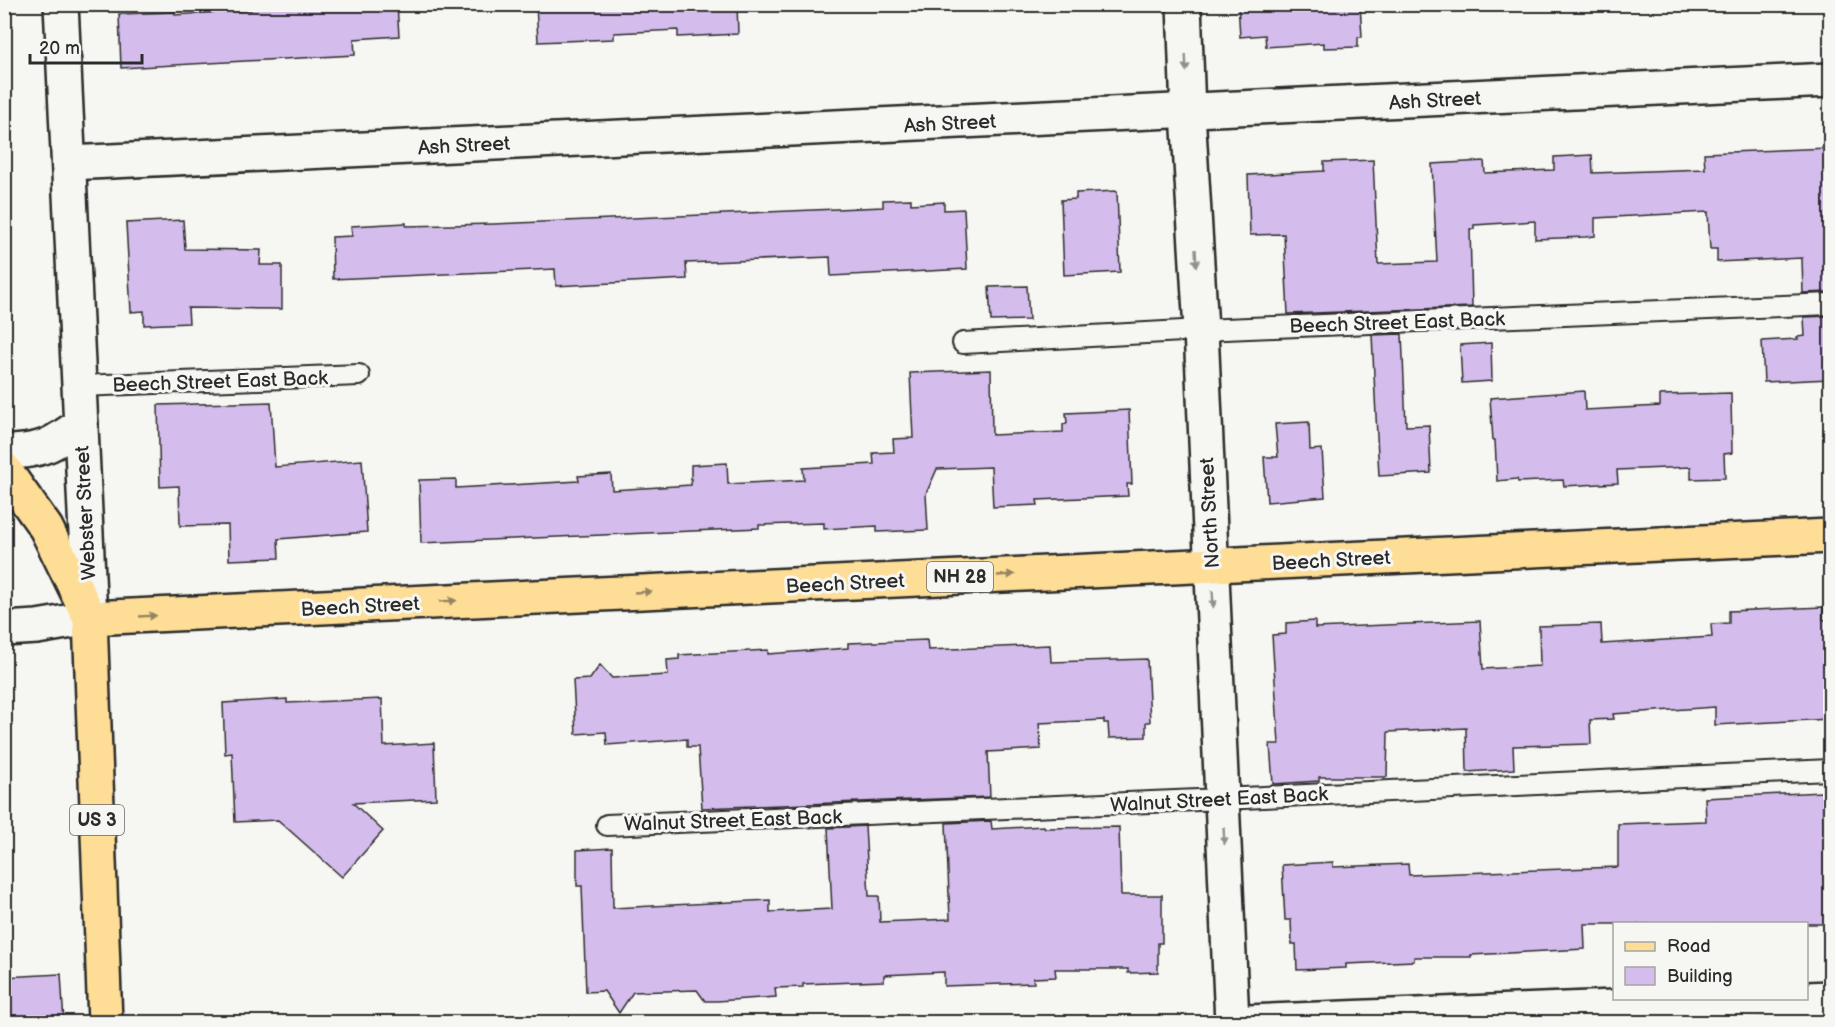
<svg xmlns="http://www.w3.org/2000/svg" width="1835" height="1027" font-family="'Balsamiq Sans',sans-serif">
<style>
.building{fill:#d4bded;stroke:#2b2b2b;stroke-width:1.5}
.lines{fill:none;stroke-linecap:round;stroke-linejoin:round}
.service-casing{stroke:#2b2b2b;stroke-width:24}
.minor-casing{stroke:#2b2b2b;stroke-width:38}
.tertiary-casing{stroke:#2b2b2b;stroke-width:38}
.primary-casing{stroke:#2b2b2b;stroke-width:38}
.service{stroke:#f6f6f2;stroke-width:20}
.minor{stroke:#f6f6f2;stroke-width:33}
.tertiary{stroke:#f6f6f2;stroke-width:33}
.primary{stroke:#fedd96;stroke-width:33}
.oneway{fill:#90908e}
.oneway2{fill:#948460}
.labels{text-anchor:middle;stroke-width:6;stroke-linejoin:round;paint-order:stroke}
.shield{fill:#f6f6f2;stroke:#686867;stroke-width:1.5}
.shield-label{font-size:18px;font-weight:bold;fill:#2b2b2b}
.street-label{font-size:20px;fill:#2b2b2b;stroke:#f6f6f2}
</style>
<rect width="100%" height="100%" fill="#f6f6f2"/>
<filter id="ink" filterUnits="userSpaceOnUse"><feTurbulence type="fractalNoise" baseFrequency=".0167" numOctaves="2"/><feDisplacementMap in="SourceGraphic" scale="12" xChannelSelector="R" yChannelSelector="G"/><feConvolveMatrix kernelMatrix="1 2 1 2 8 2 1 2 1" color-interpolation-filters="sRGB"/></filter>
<g filter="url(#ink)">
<!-- building -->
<g class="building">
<polygon points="251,4 397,4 399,36 354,39 355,55 121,68 119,14 175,12 175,15 251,10"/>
<polygon points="536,4 737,4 738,34 678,37 678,30 614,33 614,39 538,42"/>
<polygon points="1238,4 1360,4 1362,37 1358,37 1358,47 1324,48 1324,43 1266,47 1265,35 1240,37"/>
<polygon points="1830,148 1830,292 1803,293 1802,258 1717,262 1717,249 1710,249 1708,212 1595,218 1595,236 1585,237 1535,239 1535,221 1474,225 1474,229 1470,229 1472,307 1288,314 1284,234 1250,235 1248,175 1324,171 1324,162 1373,160 1378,264 1437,262 1432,164 1484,161 1485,173 1554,170 1554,157 1592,155 1593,173 1705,169 1704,153"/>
<polygon points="1117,191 1120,272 1064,275 1061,200 1076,199 1076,193"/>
<polygon points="911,199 911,204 944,202 944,210 964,209 967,269 831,276 830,257 686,263 687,279 556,286 555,269 333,279 332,237 352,236 351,226 406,223 406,226 494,224 883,207 883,200"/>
<polygon points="183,220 185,249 261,250 260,265 282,265 282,309 188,308 189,323 144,325 144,311 131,312 126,223"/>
<polygon points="1027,286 1029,320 991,321 989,287"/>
<polygon points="1830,316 1830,379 1764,382 1762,341 1798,339 1797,337 1805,336 1804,317"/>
<polygon points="1402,334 1406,426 1429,425 1431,473 1379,476 1372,335"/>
<polygon points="1491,343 1492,381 1462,383 1460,345"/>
<polygon points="991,370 992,435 1063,432 1063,424 1067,423 1066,413 1129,410 1132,484 1127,484 1128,496 1037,500 1038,505 993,507 991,467 937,469 926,494 928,530 877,532 877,526 824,529 824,523 759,525 759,528 421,543 419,480 456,479 456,488 579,481 578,476 611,474 612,490 691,485 691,465 727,463 728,484 804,480 803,468 874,464 873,453 894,452 893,439 913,438 910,373"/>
<polygon points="1584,391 1585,410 1660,406 1660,395 1731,393 1732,453 1724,454 1725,478 1691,479 1691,467 1617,470 1618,483 1564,486 1563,480 1518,482 1517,479 1497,481 1495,440 1493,440 1490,398"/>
<polygon points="271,402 275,467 362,460 367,532 278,539 279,558 229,560 228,525 180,526 179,486 160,487 158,405"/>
<polygon points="1309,422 1310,450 1322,449 1325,497 1267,502 1264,457 1278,457 1275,424"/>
<polygon points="1823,607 1823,620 1830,619 1830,719 1715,725 1715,707 1613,714 1614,719 1590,720 1591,744 1513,746 1514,769 1467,772 1466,728 1388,732 1387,777 1319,777 1319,781 1273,784 1270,744 1279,744 1272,635 1286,634 1286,623 1315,621 1315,628 1480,621 1483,669 1540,666 1539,626 1601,624 1602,644 1712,637 1711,624 1729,623 1729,611"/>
<polygon points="927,640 928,650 1050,645 1051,662 1147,659 1150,722 1146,722 1146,737 1109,738 1108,723 1104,723 1104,720 1039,723 1041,749 988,752 990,797 702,808 698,747 687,747 687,739 607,745 606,732 576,734 573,680 590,679 600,665 612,678 668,675 667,660 679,659 679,655 768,650 768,654 848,648 848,643"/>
<polygon points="287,699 287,703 382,699 384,746 434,743 436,799 353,803 383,831 342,877 278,820 235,822 232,753 225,754 223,703"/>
<polygon points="1822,792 1826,856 1830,855 1830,924 1584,924 1585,949 1471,955 1471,957 1414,957 1414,961 1346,964 1346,968 1297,970 1296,944 1292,944 1291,920 1285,920 1282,865 1333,862 1333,867 1408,864 1409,875 1618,867 1618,824 1706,821 1705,798"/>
<polygon points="991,821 992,829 1044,826 1045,828 1119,827 1121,895 1162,895 1162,943 1158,943 1158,972 1128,973 1128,969 1055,969 1056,977 1033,978 1034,983 944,986 944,972 884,975 884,981 803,984 803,987 775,988 776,997 717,1001 705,1001 697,990 633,992 619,1013 604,991 586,992 582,886 577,886 577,850 612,848 613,908 770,900 770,912 832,909 828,828 865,826 869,896 879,896 880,922 950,919 946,823"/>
<polygon points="61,974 64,1023 4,1023 4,977"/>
</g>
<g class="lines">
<defs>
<g id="service">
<polyline points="963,343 1201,330 1830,304"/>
<polyline points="80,386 359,375"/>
<polyline points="607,825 1222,799 1830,770"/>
</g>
<g id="minor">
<polyline points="1184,4 1188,112 1201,330 1232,1022"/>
<polyline points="69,163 1830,80"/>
<polyline points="4,629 37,627 90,618"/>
<polyline points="1248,1022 1830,998"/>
</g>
<g id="tertiary">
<polyline points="61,4 90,618"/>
<path d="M 4,452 C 41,452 53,445 81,424"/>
</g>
<g id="primary">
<polyline points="4,469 46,528 90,618 105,1022"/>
<polyline points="90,618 1830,536"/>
</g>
</defs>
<!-- service casing -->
<use href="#service" class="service-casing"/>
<!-- minor casing -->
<use href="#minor" class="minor-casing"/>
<!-- tertiary casing -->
<use href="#tertiary" class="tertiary-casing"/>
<!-- primary casing -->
<use href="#primary" class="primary-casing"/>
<!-- service -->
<use href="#service" class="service"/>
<!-- minor -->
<use href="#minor" class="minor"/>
<!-- tertiary -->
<use href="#tertiary" class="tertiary"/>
<!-- primary -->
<use href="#primary" class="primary"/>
</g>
<!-- one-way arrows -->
<defs><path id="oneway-solid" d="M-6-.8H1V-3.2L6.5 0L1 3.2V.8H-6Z" transform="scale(1.5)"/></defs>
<g class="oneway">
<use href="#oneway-solid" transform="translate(1186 63) rotate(88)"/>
<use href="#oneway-solid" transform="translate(1196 258) rotate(87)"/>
<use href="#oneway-solid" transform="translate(1213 599) rotate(87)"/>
<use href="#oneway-solid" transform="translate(1224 836) rotate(87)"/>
</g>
<g class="oneway2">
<use href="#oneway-solid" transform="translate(1006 575) rotate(-3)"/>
<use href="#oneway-solid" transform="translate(643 592) rotate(-3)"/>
<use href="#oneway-solid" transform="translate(448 601) rotate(-3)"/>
<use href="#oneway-solid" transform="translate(148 616) rotate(-3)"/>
</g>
</g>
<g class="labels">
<!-- shield labels -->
<g class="shield">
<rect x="927" y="562" width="66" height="30" rx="4.5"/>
<rect x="70" y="805" width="54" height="30" rx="4.5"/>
</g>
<g class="shield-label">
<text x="960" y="583">NH 28</text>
<text x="97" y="826">US 3</text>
</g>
<!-- street labels -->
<g class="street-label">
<text transform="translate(1435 100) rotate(-3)" y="7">Ash Street</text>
<text transform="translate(950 123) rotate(-3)" y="7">Ash Street</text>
<text transform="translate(464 145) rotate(-3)" y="7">Ash Street</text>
<text transform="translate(1397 322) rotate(-2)" y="7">Beech Street East Back</text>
<text transform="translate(220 381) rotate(-2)" y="7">Beech Street East Back</text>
<text transform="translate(85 513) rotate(-93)" y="7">Webster Street</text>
<text transform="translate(1209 513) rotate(-93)" y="7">North Street</text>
<text transform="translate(1331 560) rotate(-3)" y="7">Beech Street</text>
<text transform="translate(845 583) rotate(-3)" y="7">Beech Street</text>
<text transform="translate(360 606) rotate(-3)" y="7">Beech Street</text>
<text transform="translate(1219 799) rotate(-3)" y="7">Walnut Street East Back</text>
<text transform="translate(733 820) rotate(-2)" y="7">Walnut Street East Back</text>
</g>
</g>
<!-- margin -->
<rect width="1835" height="1027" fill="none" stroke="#f6f6f2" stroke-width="24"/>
<rect x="12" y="12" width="1811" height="1003" fill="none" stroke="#2b2b2b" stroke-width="2" filter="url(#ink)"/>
<!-- legend -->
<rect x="1613" y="922" width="195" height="78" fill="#f6f6f2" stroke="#a5a5a2" stroke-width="1.5"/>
<rect x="1625" y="942" width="30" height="9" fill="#fedd96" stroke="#a5a5a2" stroke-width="1.5"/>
<text x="1667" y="952" font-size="18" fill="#2b2b2b">Road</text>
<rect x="1625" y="967" width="30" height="18" fill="#d4bded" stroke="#a5a5a2" stroke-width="1.5"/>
<text x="1667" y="982" font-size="18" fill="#2b2b2b">Building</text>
<!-- scale -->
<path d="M30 54v9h112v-9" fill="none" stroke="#2b2b2b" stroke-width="3"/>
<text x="39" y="54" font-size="18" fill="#2b2b2b" stroke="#f6f6f2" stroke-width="4.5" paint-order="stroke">20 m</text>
</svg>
